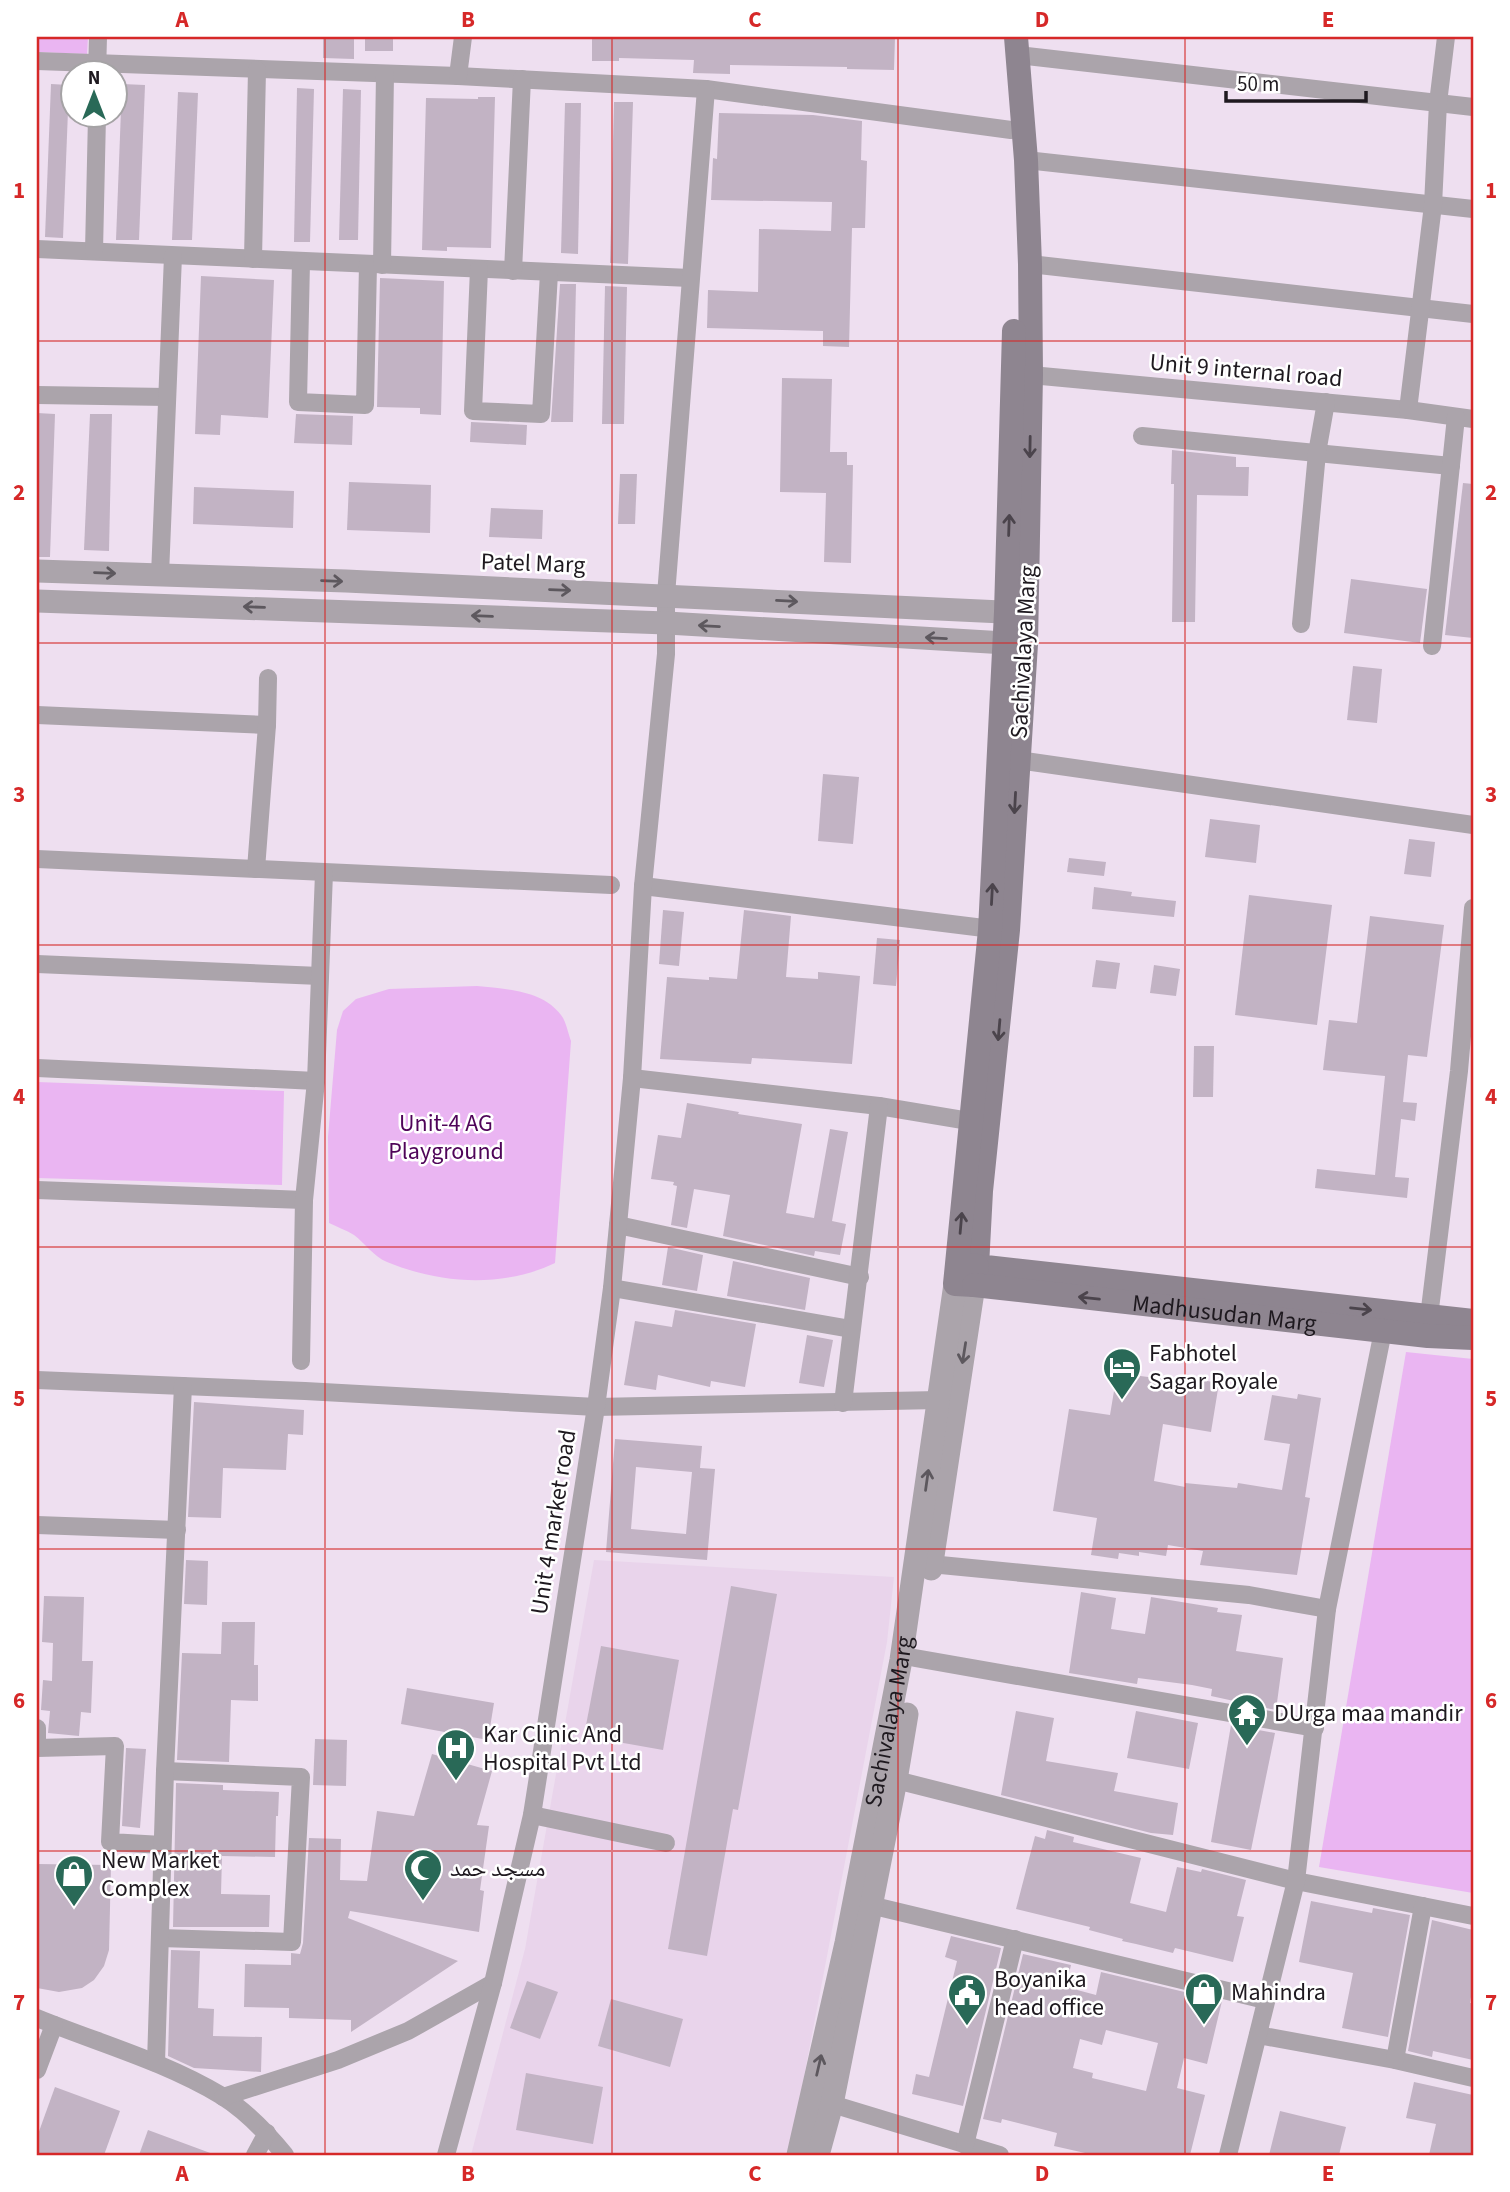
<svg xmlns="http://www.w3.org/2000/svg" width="1510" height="2192" font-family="'Source Sans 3','Noto Naskh Arabic',sans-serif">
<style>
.built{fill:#e9d4eb}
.green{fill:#eab5f2}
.building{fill:#c2b3c4;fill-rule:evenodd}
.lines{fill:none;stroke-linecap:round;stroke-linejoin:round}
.minor{stroke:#aba4ab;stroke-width:18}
.tertiary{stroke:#aba4ab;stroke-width:23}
.secondary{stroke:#8e8590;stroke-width:24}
.oneway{stroke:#4b444c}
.oneway2{stroke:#5d585e}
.grid{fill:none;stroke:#d62828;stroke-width:2;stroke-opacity:0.55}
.labels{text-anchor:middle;stroke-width:5;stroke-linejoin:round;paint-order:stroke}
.street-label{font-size:24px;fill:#1e191f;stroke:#fff}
.park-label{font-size:24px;fill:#4f0459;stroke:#fff}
.poi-label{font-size:24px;fill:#1e191f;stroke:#fff;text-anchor:start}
.neatline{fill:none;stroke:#d62828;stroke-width:2.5}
.grid-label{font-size:23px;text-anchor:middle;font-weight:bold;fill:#d62828}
</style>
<rect width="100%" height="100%" fill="#eedff0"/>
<!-- built -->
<polygon class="built" points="594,1560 894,1577 887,1642 789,2155 471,2155 525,1949"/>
<!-- green -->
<g class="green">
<polygon points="37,37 88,37 87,54 37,52"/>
<path d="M 477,986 C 505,989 543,990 561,1015 C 566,1021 568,1033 571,1041 L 555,1263 C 503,1288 440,1284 387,1262 C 374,1257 365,1243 354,1235 C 346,1230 337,1227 329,1223 L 328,1137 L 337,1030 L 343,1011 L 356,999 L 389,989 Z"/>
<polygon points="37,1082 284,1091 282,1185 37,1178"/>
<polygon points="1406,1352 1473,1359 1473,1893 1319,1867"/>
</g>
<!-- building -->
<g class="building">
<rect x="365" y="37" width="28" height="14"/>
<polygon points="592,37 895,37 894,70 847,69 847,67 730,65 730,74 693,73 694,60 619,58 619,61 592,61"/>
<polygon points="323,38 354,39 354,59 323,58"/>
<polygon points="51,84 69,85 63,238 45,237"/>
<polygon points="122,84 145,85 139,240 116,240"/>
<polygon points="297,88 314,89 310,242 294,242"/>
<polygon points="343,89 361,90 358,240 339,240"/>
<polygon points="178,92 198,93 192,240 172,240"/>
<polygon points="478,97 495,97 491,248 447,247 447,251 422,250 426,98 478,99"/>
<polygon points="614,102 633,102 628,264 610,263"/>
<polygon points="565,103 581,103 578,254 561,253"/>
<polygon points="719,113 813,115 862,121 861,160 867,161 865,228 852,228 849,347 823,346 823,331 707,328 708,290 758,292 759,229 831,231 832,202 711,200 713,158 717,159"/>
<polygon points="201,276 274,280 268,418 221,415 220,435 195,434"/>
<polygon points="380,278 444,281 441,415 420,414 420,408 377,407"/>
<polygon points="560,284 576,284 573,422 551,422"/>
<polygon points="605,286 627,287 624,424 602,424"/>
<polygon points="782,378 832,379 830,452 847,452 847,465 853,465 851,563 824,562 826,493 780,492"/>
<polygon points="37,413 55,414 50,557 37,557"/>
<polygon points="90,414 112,414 109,551 84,550"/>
<polygon points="296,414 353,416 352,445 294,443"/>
<polygon points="471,422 527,425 526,445 470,442"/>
<polygon points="1172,450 1236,457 1236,467 1249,467 1248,496 1197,495 1195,622 1172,622 1174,484 1171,484"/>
<polygon points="620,474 637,474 635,524 618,524"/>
<polygon points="349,482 431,485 430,533 347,530"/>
<polygon points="1463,483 1473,484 1473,638 1445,635"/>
<polygon points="194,487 294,491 293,528 193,524"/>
<polygon points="491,508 543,510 542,539 489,537"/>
<polygon points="1351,579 1427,589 1420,643 1344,633"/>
<polygon points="1353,666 1382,669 1377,723 1347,720"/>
<polygon points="823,774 859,777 853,844 818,841"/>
<polygon points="1210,819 1260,825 1256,863 1205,857"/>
<polygon points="1409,839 1435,842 1431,877 1404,874"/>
<polygon points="1069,858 1106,862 1104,876 1067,872"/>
<polygon points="1094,887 1132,892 1131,896 1176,901 1174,917 1092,909"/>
<polygon points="1249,895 1332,905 1317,1025 1235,1015"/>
<polygon points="663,910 684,912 679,966 659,964"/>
<polygon points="744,910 791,916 786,977 818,979 818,972 860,976 852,1064 752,1058 751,1064 660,1059 667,977 709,980 709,977 737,979"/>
<polygon points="1370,916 1444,925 1427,1057 1408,1055 1403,1102 1417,1103 1415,1121 1401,1119 1395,1177 1409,1178 1407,1198 1315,1188 1317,1169 1375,1175 1385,1076 1323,1070 1329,1020 1357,1023"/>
<polygon points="877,938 900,940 896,986 873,984"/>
<polygon points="1096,960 1120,963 1116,989 1092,987"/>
<polygon points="1154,965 1180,969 1176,996 1150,993"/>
<polygon points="1194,1046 1214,1046 1213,1097 1193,1097"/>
<polygon points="687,1103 739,1112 738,1114 802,1124 786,1213 814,1218 830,1129 848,1132 832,1221 846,1224 840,1255 815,1251 814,1256 723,1236 730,1195 694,1189 687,1228 671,1225 677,1186 673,1185 674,1182 651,1179 658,1135 681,1138"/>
<polygon points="668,1247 703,1255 697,1291 662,1285"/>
<polygon points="733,1261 810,1278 805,1310 727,1296"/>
<polygon points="675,1310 756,1324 745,1387 711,1381 710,1387 658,1375 656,1390 624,1385 635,1321 672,1327"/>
<polygon points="807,1335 833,1340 824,1387 799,1383"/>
<polygon points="1117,1373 1195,1383 1196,1379 1219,1383 1211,1432 1163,1424 1154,1481 1185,1487 1185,1483 1237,1488 1238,1483 1282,1490 1290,1444 1264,1440 1272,1395 1297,1399 1298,1394 1321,1398 1305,1497 1310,1498 1297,1575 1200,1565 1203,1551 1168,1545 1166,1556 1139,1552 1139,1556 1119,1553 1118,1559 1091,1555 1097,1518 1053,1511 1069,1409 1110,1415"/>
<polygon points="194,1402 304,1410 303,1435 288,1434 286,1470 223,1468 221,1518 188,1517"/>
<path d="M 615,1439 L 702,1446 L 700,1468 L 715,1469 L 707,1560 L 606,1552 ZM 636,1467 L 692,1472 L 686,1534 L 631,1529 Z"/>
<polygon points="186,1560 208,1561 207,1605 184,1604"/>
<polygon points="731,1586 777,1594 738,1810 733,1809 707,1956 668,1949"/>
<polygon points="1081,1592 1116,1598 1111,1629 1145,1634 1151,1597 1218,1608 1217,1612 1242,1615 1236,1651 1283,1658 1276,1710 1211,1696 1212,1689 1192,1685 1138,1678 1137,1684 1069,1673"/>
<polygon points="44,1596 84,1597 82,1661 93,1661 91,1713 81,1712 79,1736 48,1733 50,1711 41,1710 43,1680 52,1681 53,1643 42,1642"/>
<polygon points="222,1622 255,1622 254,1665 258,1665 258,1701 231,1700 229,1762 177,1760 182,1653 221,1654"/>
<polygon points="601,1646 679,1660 663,1750 584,1736"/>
<polygon points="407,1688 494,1703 488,1740 401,1724"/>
<polygon points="1016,1711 1054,1718 1046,1761 1118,1773 1114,1791 1178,1803 1173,1835 1151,1833 1001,1795"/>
<polygon points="1136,1711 1198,1723 1189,1769 1127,1758"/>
<polygon points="1231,1725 1275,1733 1251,1850 1211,1842"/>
<polygon points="315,1739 347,1740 346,1786 313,1785"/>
<polygon points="126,1748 146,1749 140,1828 122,1826"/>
<polygon points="432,1754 492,1771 477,1825 489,1826 480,1890 484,1891 479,1932 350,1911 348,1918 458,1961 351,2032 351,2020 289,2018 289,2008 244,2007 245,1964 291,1965 291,1953 300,1954 303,1943 309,1838 341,1839 340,1880 367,1881 377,1811 414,1816"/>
<polygon points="176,1783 223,1785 223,1790 279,1792 278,1816 276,1816 275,1857 222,1856 221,1894 270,1895 269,1927 173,1927"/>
<polygon points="1047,1830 1074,1837 1073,1842 1141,1858 1130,1903 1166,1912 1177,1867 1201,1872 1202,1869 1246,1880 1237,1916 1244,1917 1233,1962 1175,1948 1173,1953 1136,1944 1122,1941 1123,1939 1089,1930 1090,1927 1016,1909 1035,1836 1045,1839"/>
<polygon points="37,1864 111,1865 109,1950 104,1966 94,1980 82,1988 59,1992 37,1988"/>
<polygon points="1311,1901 1372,1913 1373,1908 1410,1915 1388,2037 1342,2028 1353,1973 1299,1962"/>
<polygon points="1432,1920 1473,1930 1473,1985 1470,2003 1473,2003 1473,2060 1433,2051 1432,2057 1408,2051"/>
<polygon points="951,1936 1001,1948 963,2106 912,2094 916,2074 929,2077 957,1961 945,1957"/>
<polygon points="171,1950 200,1951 198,2008 214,2009 213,2036 262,2037 261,2072 194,2068 168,2056"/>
<path d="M 1023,1954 L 1071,1965 L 1066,1987 L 1096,1995 L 1101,1972 L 1222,2001 L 1207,2064 L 1184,2058 L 1177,2088 L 1205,2095 L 1190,2155 L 1094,2155 L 1054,2146 L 1057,2133 L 1002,2119 L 1001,2123 L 983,2119 ZM 1106,2030 L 1158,2043 L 1146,2091 L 1092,2078 L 1093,2073 L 1073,2068 L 1080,2039 L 1102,2045 Z"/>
<polygon points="527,1981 558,1992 540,2039 510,2028"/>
<polygon points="611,1999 683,2019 670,2067 598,2046"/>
<polygon points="526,2073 603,2087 593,2144 516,2130"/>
<polygon points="1414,2082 1473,2095 1473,2155 1429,2155 1436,2124 1406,2118"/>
<polygon points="55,2087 120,2111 104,2155 37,2155 37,2137"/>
<polygon points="1280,2111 1346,2127 1339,2155 1269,2155"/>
<polygon points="148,2130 213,2154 212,2155 139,2155"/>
</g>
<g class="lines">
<!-- minor -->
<g class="minor">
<polyline points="1018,55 1473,107"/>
<polyline points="37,61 458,76 706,89 1011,130"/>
<polyline points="97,74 98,37"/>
<polyline points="458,76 463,37"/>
<polyline points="1026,160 1473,209"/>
<polyline points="37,249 690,278"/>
<polyline points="94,251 97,116"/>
<polyline points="253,259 257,70"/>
<polyline points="301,262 298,402 365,405 368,265"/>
<polyline points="1030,264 1473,314"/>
<polyline points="382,265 385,74"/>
<polyline points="479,269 473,411 541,414 549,273"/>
<polyline points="513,271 522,79"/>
<polyline points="1020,374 1408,410 1473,419"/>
<polyline points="37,395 167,397"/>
<polyline points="1408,410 1433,205 1438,103 1446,37"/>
<polyline points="1142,436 1451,466"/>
<polyline points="160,575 173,256"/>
<polyline points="1301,624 1317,453 1326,402"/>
<polyline points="1432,646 1456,417"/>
<polyline points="37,715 267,725"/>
<polyline points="1018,760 1473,825"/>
<polyline points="37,859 611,885"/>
<polyline points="256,869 267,725 268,678"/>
<polyline points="643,886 1000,930"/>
<polyline points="37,964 320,976"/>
<polyline points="37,1068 316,1081"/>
<polyline points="632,1078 879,1106 969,1121 983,1121"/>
<polyline points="37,1190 304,1200"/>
<polyline points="618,1225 860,1277"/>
<polyline points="612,1288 851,1329"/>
<polyline points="1428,1325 1459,1071 1473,908"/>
<polyline points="301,1361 304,1200 316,1081 324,873"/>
<polyline points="37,1380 305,1391 596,1407 939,1400"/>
<polyline points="843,1403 879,1106"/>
<polyline points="37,1525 177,1530"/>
<polyline points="920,1563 1249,1595 1327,1609"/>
<polyline points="915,1658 1315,1728"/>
<polyline points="37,1728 37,1748 115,1746 110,1842 162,1845"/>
<polyline points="896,1780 1296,1881 1473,1916"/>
<polyline points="532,1815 666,1843"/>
<polyline points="870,1905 1265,2000"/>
<polyline points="160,1938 292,1942 301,1777 165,1771"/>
<path d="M 37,2018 C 98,2043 164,2061 222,2096 C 246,2111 267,2133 285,2155"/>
<polyline points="1258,2035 1395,2060 1473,2078"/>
<polyline points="1395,2060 1423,1906"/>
<polyline points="156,2063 165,1771 183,1386"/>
<polyline points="37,2070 54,2025"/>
<polyline points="223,2097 338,2060 408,2031 493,1983"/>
<polyline points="822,2101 1000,2155"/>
<polyline points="965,2145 1015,1939"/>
<polyline points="255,2155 267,2133"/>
<polyline points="446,2155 493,1983 532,1815 596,1407 612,1288 632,1078 643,886 666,654 666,595 706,89"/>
<polyline points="1228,2155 1296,1881 1327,1609 1383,1331"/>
</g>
<!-- tertiary -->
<g class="tertiary">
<polyline points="37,571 346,581 1023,613"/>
<polyline points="37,601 667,623 1023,644"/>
<polyline points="931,1569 974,1285"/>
<path id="s1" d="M 798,2155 L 846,1943 L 901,1660 L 955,1284"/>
<polyline points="818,2155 832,2104 896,1780 907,1714"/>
</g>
<!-- secondary -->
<g class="secondary">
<polyline points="1016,37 1026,160 1030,264 1031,374 1026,644 1008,930 981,1191 977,1266 1473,1321"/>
<polyline points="957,1264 977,1266 974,1285 955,1284 990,930 1006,612 1014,331"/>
<path id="s2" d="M 974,1285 L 1428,1336 L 1473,1338"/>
</g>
</g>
<!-- one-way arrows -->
<defs><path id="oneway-shaft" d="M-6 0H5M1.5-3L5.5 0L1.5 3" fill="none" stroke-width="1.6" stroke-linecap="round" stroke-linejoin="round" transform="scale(1.75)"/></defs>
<g class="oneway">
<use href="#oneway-shaft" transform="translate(1030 447) rotate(91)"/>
<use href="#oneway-shaft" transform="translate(1009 525) rotate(-88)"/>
<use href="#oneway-shaft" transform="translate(1015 803) rotate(93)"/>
<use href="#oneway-shaft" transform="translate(992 894) rotate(-87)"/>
<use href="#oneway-shaft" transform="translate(999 1030) rotate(95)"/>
<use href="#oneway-shaft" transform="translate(961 1223) rotate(-85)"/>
<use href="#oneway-shaft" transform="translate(1089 1298) rotate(-174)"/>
<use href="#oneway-shaft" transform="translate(1361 1309) rotate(6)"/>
</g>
<g class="oneway2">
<use href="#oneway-shaft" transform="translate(105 573) rotate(2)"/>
<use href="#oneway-shaft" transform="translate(332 581) rotate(2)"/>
<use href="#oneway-shaft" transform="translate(560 590) rotate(2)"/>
<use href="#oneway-shaft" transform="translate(787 601) rotate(3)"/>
<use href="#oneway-shaft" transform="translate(254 607) rotate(-178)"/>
<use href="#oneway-shaft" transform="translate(482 616) rotate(-178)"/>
<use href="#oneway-shaft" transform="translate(709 626) rotate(-177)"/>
<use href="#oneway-shaft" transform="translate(936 638) rotate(-177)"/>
<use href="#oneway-shaft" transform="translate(964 1353) rotate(99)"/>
<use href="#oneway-shaft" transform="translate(927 1480) rotate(-82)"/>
<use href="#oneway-shaft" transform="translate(819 2065) rotate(-77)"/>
</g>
<!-- grid -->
<path class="grid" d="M 325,37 L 325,2155M 612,37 L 612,2155M 898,37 L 898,2155M 1185,37 L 1185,2155M 37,341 L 1473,341M 37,643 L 1473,643M 37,945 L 1473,945M 37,1247 L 1473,1247M 37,1549 L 1473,1549M 37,1851 L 1473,1851"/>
<!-- icons -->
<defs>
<symbol id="hotel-pin" viewBox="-11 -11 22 30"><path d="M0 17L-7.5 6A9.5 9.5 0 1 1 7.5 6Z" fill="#296957" stroke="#fff"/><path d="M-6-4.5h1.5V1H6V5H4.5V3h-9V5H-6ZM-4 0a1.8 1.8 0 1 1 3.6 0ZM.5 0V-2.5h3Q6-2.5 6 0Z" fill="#fff"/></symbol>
<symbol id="temple-pin" viewBox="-11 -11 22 30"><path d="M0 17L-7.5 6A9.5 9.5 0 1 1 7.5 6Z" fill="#296957" stroke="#fff"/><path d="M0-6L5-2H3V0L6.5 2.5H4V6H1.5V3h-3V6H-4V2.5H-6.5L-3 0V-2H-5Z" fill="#fff"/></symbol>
<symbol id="hospital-pin" viewBox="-11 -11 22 30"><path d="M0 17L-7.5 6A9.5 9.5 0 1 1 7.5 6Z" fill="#296957" stroke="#fff"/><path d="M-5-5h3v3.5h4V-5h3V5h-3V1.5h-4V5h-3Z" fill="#fff"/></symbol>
<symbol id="mosque-pin" viewBox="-11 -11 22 30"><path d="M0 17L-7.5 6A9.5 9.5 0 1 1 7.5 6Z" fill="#296957" stroke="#fff"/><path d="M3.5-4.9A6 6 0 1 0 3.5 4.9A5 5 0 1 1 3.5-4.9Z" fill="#fff"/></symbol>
<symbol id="shop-pin" viewBox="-11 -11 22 30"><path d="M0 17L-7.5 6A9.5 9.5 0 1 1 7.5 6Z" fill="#296957" stroke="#fff"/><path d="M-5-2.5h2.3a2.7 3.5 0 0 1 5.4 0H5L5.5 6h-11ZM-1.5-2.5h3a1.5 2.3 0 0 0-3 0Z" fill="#fff"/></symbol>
<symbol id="civic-pin" viewBox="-11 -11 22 30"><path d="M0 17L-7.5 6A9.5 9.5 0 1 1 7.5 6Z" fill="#296957" stroke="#fff"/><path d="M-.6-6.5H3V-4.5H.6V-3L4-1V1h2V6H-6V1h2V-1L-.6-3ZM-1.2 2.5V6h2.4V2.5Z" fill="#fff"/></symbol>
</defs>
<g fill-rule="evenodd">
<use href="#hotel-pin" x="1100" y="1345" width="44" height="60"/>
<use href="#temple-pin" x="1225" y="1691" width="44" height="60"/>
<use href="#hospital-pin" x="434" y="1726" width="44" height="60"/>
<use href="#mosque-pin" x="401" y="1846" width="44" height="60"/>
<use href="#shop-pin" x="52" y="1852" width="44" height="60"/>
<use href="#shop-pin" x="1182" y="1970" width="44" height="60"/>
<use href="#civic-pin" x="945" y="1971" width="44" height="60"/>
</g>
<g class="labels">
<!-- street labels -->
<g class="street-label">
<text transform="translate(1246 370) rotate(5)" y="8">Unit 9 internal road</text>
<text transform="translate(533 563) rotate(2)" y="8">Patel Marg</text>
<text transform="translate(1023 652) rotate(-87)" y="8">Sachivalaya Marg</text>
<text dy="8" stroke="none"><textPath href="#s2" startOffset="252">Madhusudan Marg</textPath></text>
<text transform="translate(553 1522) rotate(-81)" y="8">Unit 4 market road</text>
<text dy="8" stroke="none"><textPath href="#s1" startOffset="443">Sachivalaya Marg</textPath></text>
</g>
<!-- park labels -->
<g class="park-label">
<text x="446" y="1131">Unit-4 AG<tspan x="446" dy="28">Playground</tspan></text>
</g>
<!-- poi labels -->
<g class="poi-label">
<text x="1149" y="1361">Fabhotel<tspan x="1149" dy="28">Sagar Royale</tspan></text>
<text x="1274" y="1721">DUrga maa mandir</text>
<text x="483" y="1742">Kar Clinic And<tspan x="483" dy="28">Hospital Pvt Ltd</tspan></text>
<text x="101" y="1868">New Market<tspan x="101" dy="28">Complex</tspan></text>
<text x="450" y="1876">مسجد حمد</text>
<text x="994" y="1987">Boyanika<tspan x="994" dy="28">head office</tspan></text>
<text x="1231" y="2000">Mahindra</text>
</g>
</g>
<!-- border -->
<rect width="1510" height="2192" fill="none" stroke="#ffffff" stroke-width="77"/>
<!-- north arrow -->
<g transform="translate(94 94)"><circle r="33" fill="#ffffff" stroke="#a5a3a5" stroke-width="2"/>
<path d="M0-5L12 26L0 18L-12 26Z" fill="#296957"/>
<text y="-10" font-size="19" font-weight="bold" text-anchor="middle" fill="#1e191f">N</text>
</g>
<!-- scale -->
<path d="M1226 91v10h140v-10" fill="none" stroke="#1e191f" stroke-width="3.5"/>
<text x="1237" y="91" font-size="21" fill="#1e191f" stroke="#ffffff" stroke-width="5" paint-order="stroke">50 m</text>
<rect x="38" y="38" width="1434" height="2116" class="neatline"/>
<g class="grid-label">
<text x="182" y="27">A</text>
<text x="468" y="27">B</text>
<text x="755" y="27">C</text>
<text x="1042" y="27">D</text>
<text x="1328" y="27">E</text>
<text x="19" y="198">1</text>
<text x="1491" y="198">1</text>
<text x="19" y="500">2</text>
<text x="1491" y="500">2</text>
<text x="19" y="802">3</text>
<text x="1491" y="802">3</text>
<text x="19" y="1104">4</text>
<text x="1491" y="1104">4</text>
<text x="19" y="1406">5</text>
<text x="1491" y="1406">5</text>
<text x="19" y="1708">6</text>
<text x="1491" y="1708">6</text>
<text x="19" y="2010">7</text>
<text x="1491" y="2010">7</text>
<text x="182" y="2181">A</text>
<text x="468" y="2181">B</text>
<text x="755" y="2181">C</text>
<text x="1042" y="2181">D</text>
<text x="1328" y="2181">E</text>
</g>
</svg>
